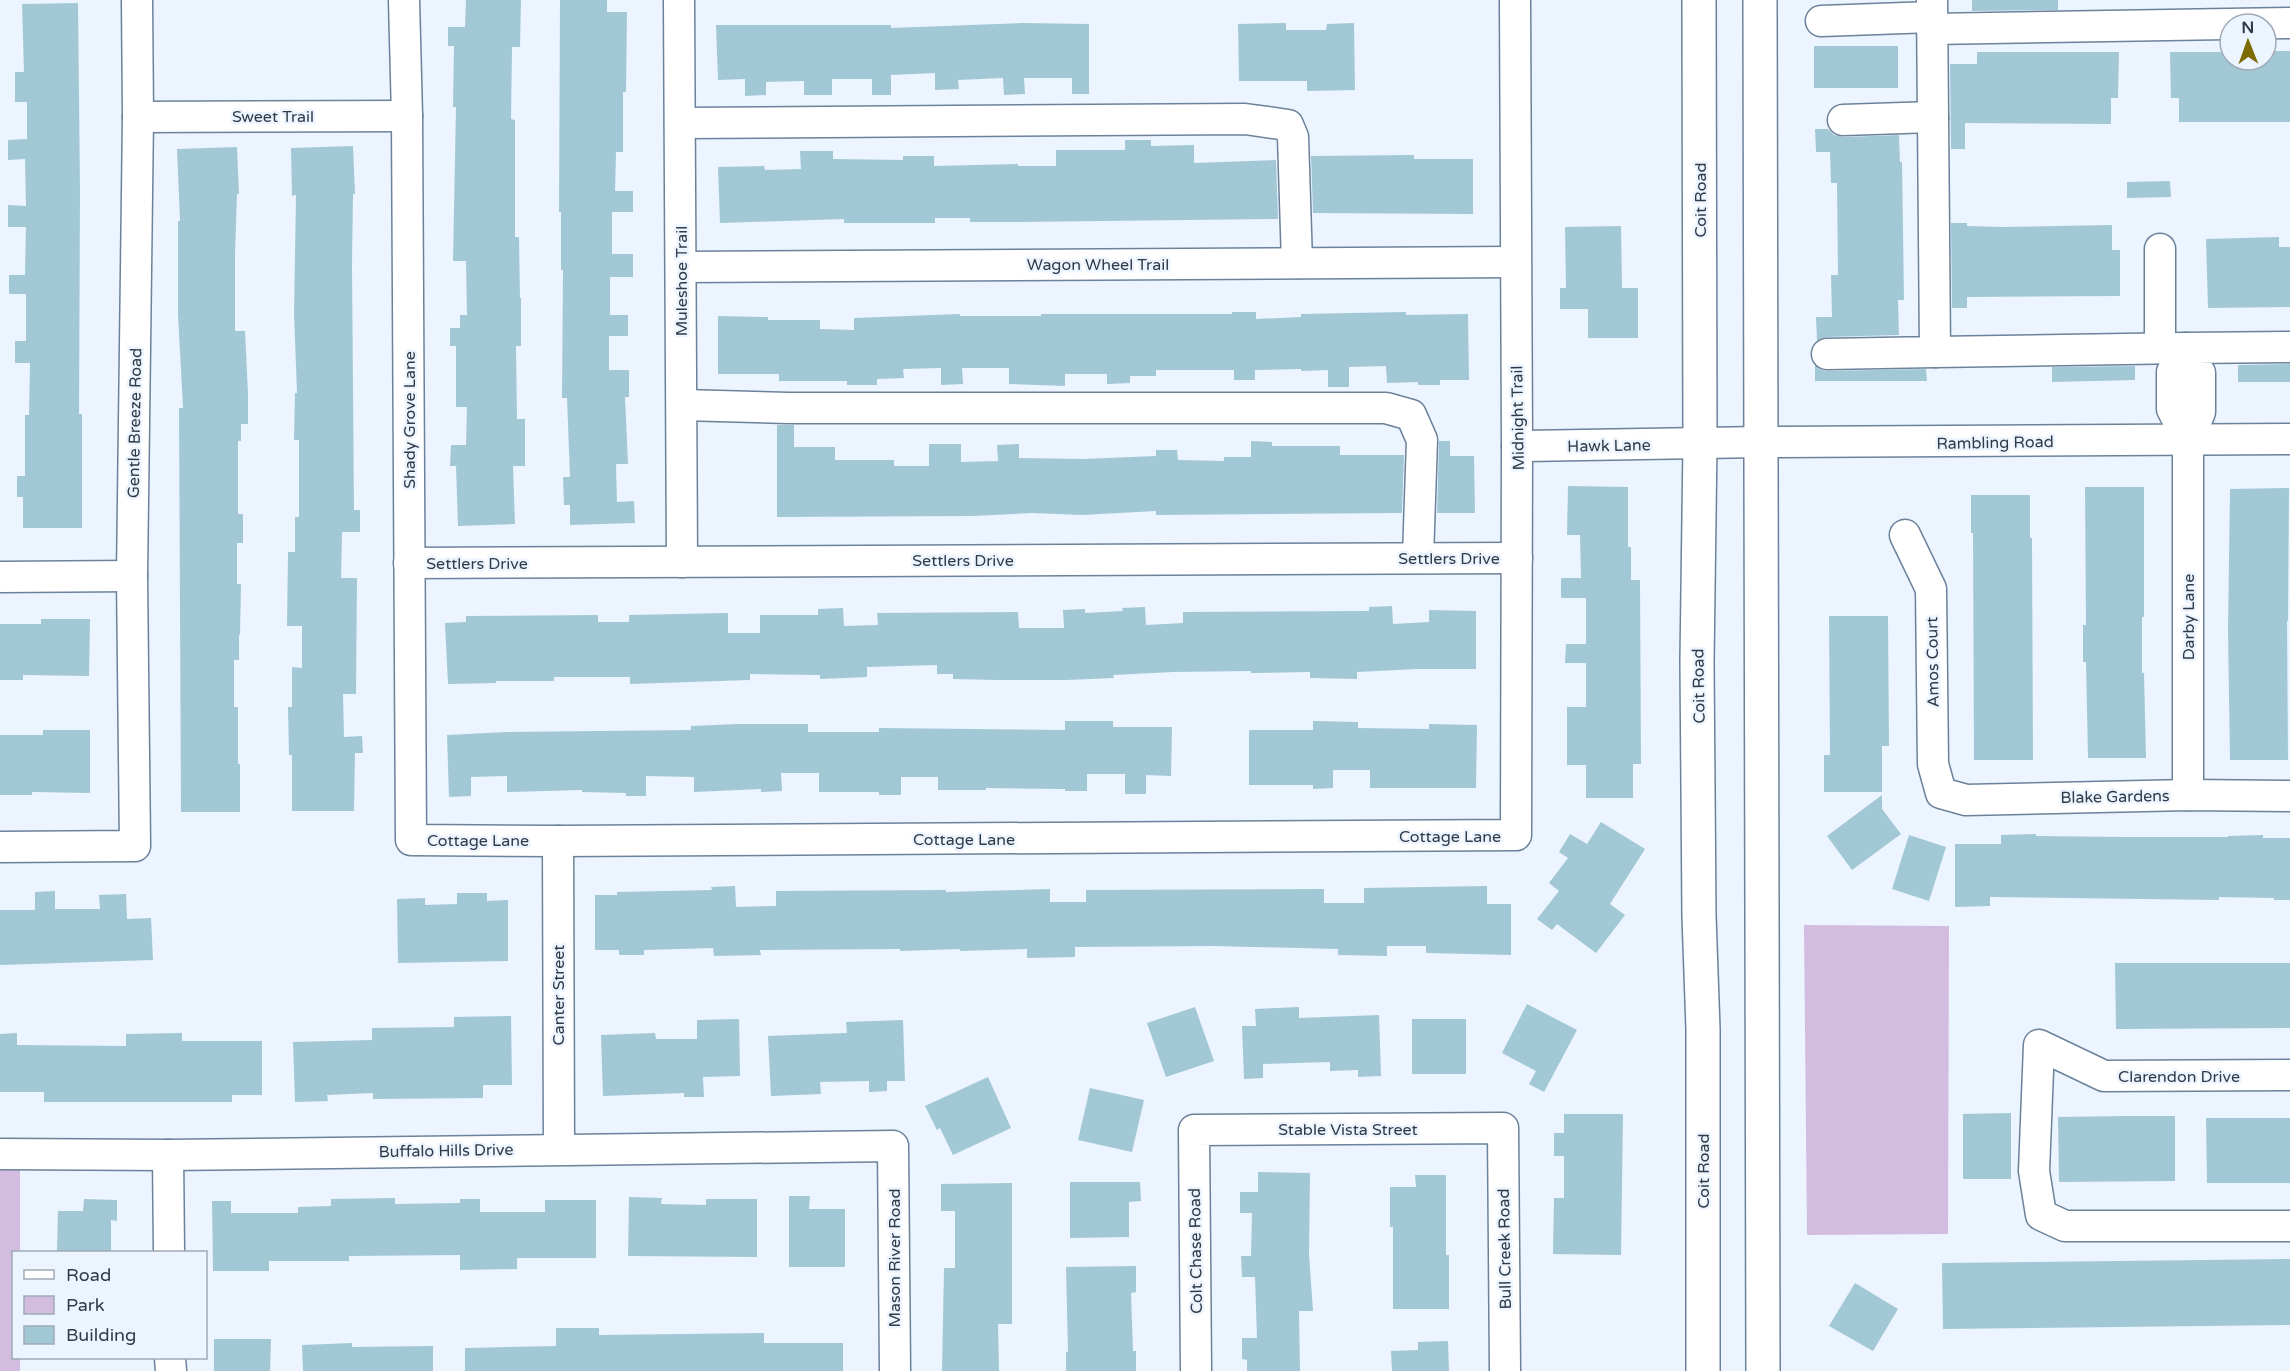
<svg xmlns="http://www.w3.org/2000/svg" width="2290" height="1371" font-family="'Varela Round',sans-serif">
<style>
.green{fill:#d2bce0}
.building{fill:#a2c8d5}
.lines{fill:none;stroke-linecap:round;stroke-linejoin:round}
.minor-casing{stroke:#6c829a;stroke-width:33}
.major-casing{stroke:#6c829a;stroke-width:36}
.minor{stroke:#fff;stroke-width:30}
.major{stroke:#fff;stroke-width:33}
.labels{text-anchor:middle;stroke-width:5;stroke-linejoin:round;paint-order:stroke}
.street-label{font-size:16px;fill:#313b45;stroke:#ebf4ff}
</style>
<rect width="100%" height="100%" fill="#ebf4ff"/>
<!-- green -->
<g class="green">
<polygon points="1804,925 1949,926 1948,1234 1807,1235"/>
<polygon points="0,1168 20,1168 20,1252 14,1252 14,1358 20,1358 20,1371 0,1371"/>
</g>
<!-- building -->
<g class="building">
<polygon points="466,0 521,0 520,47 512,47 511,119 515,120 515,237 519,237 520,298 521,298 521,346 516,346 517,419 525,419 525,466 513,466 515,524 458,526 456,466 450,466 451,445 466,445 467,407 456,407 456,346 450,346 450,328 460,328 460,315 467,315 466,261 453,261 456,107 453,107 454,46 448,46 448,27 465,27"/>
<polygon points="560,0 607,0 607,12 627,12 626,92 623,92 623,152 616,152 615,191 633,191 633,212 612,212 612,254 633,254 633,277 610,277 610,315 628,315 628,336 609,336 609,370 629,370 629,397 625,397 628,464 616,464 617,502 634,501 635,523 570,525 570,505 564,505 563,477 570,477 567,398 562,398 563,270 561,270 561,212 559,212"/>
<polygon points="1972,0 2058,0 2058,10 1972,11"/>
<polygon points="78,3 80,191 79,414 82,414 82,528 23,528 23,497 17,497 17,476 25,476 25,415 29,415 30,363 15,363 15,341 26,341 26,294 9,294 9,275 25,275 26,227 8,227 8,205 26,206 25,159 8,160 8,140 27,139 27,102 15,102 15,72 24,72 22,4"/>
<polygon points="1022,23 1089,24 1089,94 1072,94 1072,78 1024,78 1025,94 1004,95 1003,78 958,80 959,89 935,90 935,73 891,75 891,95 872,95 872,79 832,79 832,95 804,95 804,81 766,82 766,95 745,96 745,79 718,80 716,25 891,25 891,28"/>
<polygon points="1286,23 1286,30 1326,30 1327,24 1354,23 1355,90 1307,91 1307,81 1239,81 1238,24"/>
<rect x="1814" y="46" width="84" height="42"/>
<polygon points="2266,51 2290,51 2290,122 2179,122 2179,98 2171,98 2170,52 2230,52 2230,60 2266,60"/>
<polygon points="1977,52 2119,52 2118,98 2111,98 2111,124 1965,123 1965,149 1951,149 1950,64 1977,64"/>
<polygon points="1815,129 1828,129 1834,135 1844,137 1899,135 1900,162 1902,162 1904,300 1898,300 1899,335 1827,337 1817,341 1816,317 1832,317 1831,275 1838,275 1837,183 1831,183 1830,152 1816,152"/>
<polygon points="1125,140 1151,140 1151,146 1194,145 1194,163 1276,160 1278,219 1018,222 970,222 970,218 935,218 935,223 844,223 844,219 720,223 718,167 764,166 765,170 801,169 800,151 833,151 833,159 903,160 903,156 934,156 934,166 1018,164 1018,166 1056,166 1056,150 1125,150"/>
<polygon points="353,146 355,194 353,194 352,266 354,510 360,510 360,532 342,532 341,578 357,578 356,694 343,694 344,737 362,736 363,753 355,753 354,811 292,811 292,755 289,755 288,707 292,707 292,667 302,668 302,626 287,626 288,552 295,552 295,517 299,517 299,440 294,440 295,393 297,393 294,313 296,195 292,196 291,148"/>
<polygon points="237,147 239,194 237,194 235,255 235,331 245,331 248,394 248,424 241,424 241,441 238,441 238,514 243,514 243,543 237,543 237,584 241,584 240,635 239,635 239,660 234,660 234,707 238,707 238,764 240,764 240,812 181,812 179,408 183,408 178,314 178,221 180,221 177,149"/>
<polygon points="1414,155 1414,159 1473,159 1473,214 1313,213 1311,156"/>
<polygon points="2170,181 2171,197 2127,198 2127,182"/>
<polygon points="1951,223 1967,223 1967,226 2002,227 2112,225 2112,250 2120,250 2120,296 1967,297 1967,308 1952,308"/>
<polygon points="1621,226 1622,288 1638,288 1638,338 1588,338 1588,309 1560,309 1560,288 1566,288 1565,227"/>
<polygon points="2279,237 2279,247 2290,247 2290,307 2208,308 2206,239"/>
<polygon points="1232,312 1256,312 1256,319 1301,317 1301,314 1406,312 1406,315 1468,314 1469,380 1440,380 1440,385 1418,385 1418,382 1387,383 1386,366 1349,367 1349,387 1328,387 1328,370 1301,371 1301,369 1255,370 1255,380 1234,380 1234,370 1156,370 1156,376 1130,376 1130,383 1107,384 1107,374 1065,374 1065,386 1009,384 1009,368 962,368 963,384 941,385 941,368 903,369 904,378 877,379 877,385 847,385 847,381 779,381 779,374 718,374 718,316 768,317 768,320 820,320 820,329 854,330 854,318 960,314 960,316 1041,316 1041,314 1232,314"/>
<polygon points="2290,364 2290,382 2238,382 2238,365"/>
<polygon points="1815,365 1819,369 1827,371 1926,369 1927,381 1815,381"/>
<polygon points="2135,366 2135,380 2052,382 2052,367"/>
<polygon points="777,425 794,425 794,447 835,447 835,460 894,460 894,466 929,466 929,444 961,444 961,462 998,461 997,445 1019,444 1019,458 1083,459 1156,456 1156,450 1177,450 1178,460 1224,461 1224,457 1251,457 1251,441 1272,442 1272,446 1340,446 1340,455 1404,455 1402,513 1156,515 1156,511 1082,515 1032,513 973,516 777,517"/>
<polygon points="1439,441 1450,441 1450,456 1474,456 1475,513 1437,513"/>
<polygon points="1568,486 1628,487 1628,547 1631,547 1631,580 1640,580 1641,764 1633,764 1633,798 1586,798 1586,765 1567,765 1567,707 1586,707 1586,663 1565,663 1566,644 1586,644 1586,598 1561,598 1561,578 1581,578 1580,535 1567,535"/>
<polygon points="2085,487 2144,487 2144,617 2142,617 2142,673 2144,673 2146,758 2088,758 2086,662 2083,662 2083,625 2086,625"/>
<polygon points="2289,488 2288,621 2287,621 2288,760 2230,760 2228,631 2230,489"/>
<polygon points="1971,495 2030,495 2030,538 2032,538 2033,760 1974,760 1973,533 1971,533"/>
<polygon points="1392,606 1393,624 1429,622 1429,610 1476,611 1476,669 1417,669 1357,672 1357,679 1310,678 1310,672 1251,673 1251,671 1173,672 1113,675 1114,678 1066,680 998,680 953,679 953,674 937,674 937,665 867,667 867,677 820,679 820,675 750,674 750,680 630,684 630,677 554,677 554,681 496,681 496,683 448,684 445,623 466,622 466,616 598,615 598,622 629,622 629,615 728,613 728,633 760,633 760,615 818,615 818,609 843,608 844,626 878,625 877,613 1018,612 1019,628 1064,628 1063,610 1085,609 1085,613 1123,611 1122,608 1145,607 1146,625 1183,623 1183,612 1369,611 1369,607"/>
<polygon points="1829,616 1888,616 1889,746 1882,746 1882,792 1824,792 1824,755 1830,755"/>
<polygon points="41,619 90,619 89,676 23,675 23,680 0,680 0,624 41,624"/>
<polygon points="1065,721 1113,721 1113,727 1172,727 1171,776 1146,775 1146,794 1125,794 1125,774 1087,774 1087,791 1065,791 1065,789 986,788 986,790 938,790 938,777 901,777 901,795 879,795 879,792 819,792 819,773 781,773 782,791 761,792 761,789 694,792 694,777 646,776 646,796 626,796 626,793 582,792 582,790 507,792 507,776 471,777 471,796 449,797 447,735 507,732 691,730 691,726 738,724 808,724 808,732 879,732 879,728 1065,730"/>
<polygon points="1313,721 1358,722 1358,728 1429,729 1429,724 1477,725 1476,788 1370,788 1370,770 1333,770 1333,788 1313,789 1313,785 1249,785 1249,730 1313,730"/>
<polygon points="43,730 90,730 90,793 32,792 32,795 0,795 0,735 43,735"/>
<polygon points="1882,795 1882,809 1901,834 1852,870 1827,836"/>
<polygon points="1601,822 1645,849 1610,904 1625,915 1596,953 1557,924 1552,930 1537,919 1559,891 1549,883 1568,858 1559,852 1570,834 1587,844"/>
<polygon points="2036,834 2036,836 2125,837 2228,837 2228,836 2263,835 2263,838 2290,838 2290,900 2274,900 2274,898 2219,897 2219,900 1990,897 1990,906 1955,907 1955,844 2001,844 2001,835"/>
<polygon points="1909,835 1946,847 1929,901 1892,889"/>
<polygon points="735,886 736,907 776,906 776,891 946,890 946,892 1050,889 1050,902 1086,902 1086,890 1324,889 1324,903 1364,903 1364,888 1487,886 1487,904 1511,904 1511,955 1426,953 1426,946 1387,946 1387,956 1338,955 1338,949 1214,946 1075,947 1075,957 1027,958 1027,949 960,951 960,949 900,951 900,949 760,950 761,955 714,956 713,948 644,950 644,955 619,955 619,950 595,950 595,895 617,895 617,892 712,890 711,887"/>
<polygon points="55,891 55,909 100,909 99,895 126,894 127,919 151,918 153,960 0,965 0,910 35,910 35,892"/>
<polygon points="457,893 487,893 487,901 508,900 508,961 398,963 397,899 425,898 425,905 457,904"/>
<polygon points="2115,963 2290,963 2290,1028 2116,1029"/>
<polygon points="1527,1004 1577,1030 1544,1092 1529,1084 1536,1071 1502,1053"/>
<polygon points="1195,1007 1214,1061 1166,1077 1147,1023"/>
<polygon points="1299,1007 1299,1018 1379,1015 1381,1076 1358,1077 1358,1070 1330,1071 1330,1062 1263,1064 1263,1078 1244,1079 1242,1026 1256,1026 1255,1009"/>
<polygon points="511,1016 512,1085 483,1085 483,1098 373,1099 373,1093 327,1095 328,1101 295,1102 293,1042 372,1040 372,1028 454,1027 454,1017"/>
<polygon points="739,1019 740,1076 703,1077 704,1097 684,1097 684,1093 603,1096 601,1035 655,1033 656,1039 697,1039 697,1020"/>
<rect x="1412" y="1019" width="54" height="55"/>
<polygon points="903,1020 905,1081 887,1081 887,1091 869,1092 869,1081 820,1082 821,1094 771,1096 768,1036 847,1033 846,1022"/>
<polygon points="17,1033 17,1045 126,1046 126,1034 182,1033 182,1041 262,1041 262,1095 232,1095 232,1102 44,1102 44,1092 0,1092 0,1034"/>
<polygon points="988,1077 1011,1128 953,1155 940,1128 937,1130 925,1106"/>
<polygon points="1090,1088 1144,1100 1132,1152 1078,1140"/>
<polygon points="2011,1113 2011,1179 1963,1179 1963,1114"/>
<polygon points="1564,1114 1623,1114 1621,1255 1553,1254 1554,1198 1564,1198 1564,1156 1554,1156 1554,1133 1564,1133"/>
<polygon points="2126,1116 2175,1116 2175,1181 2059,1182 2058,1117"/>
<polygon points="2206,1118 2290,1118 2290,1183 2207,1183"/>
<polygon points="1258,1172 1310,1173 1309,1254 1313,1311 1299,1311 1300,1371 1247,1371 1247,1360 1242,1359 1242,1338 1257,1338 1255,1277 1242,1277 1241,1256 1251,1256 1252,1213 1240,1213 1240,1192 1258,1192"/>
<polygon points="1415,1175 1446,1175 1446,1255 1449,1255 1449,1309 1393,1309 1393,1227 1390,1227 1390,1187 1416,1187"/>
<polygon points="1070,1182 1140,1182 1141,1201 1129,1202 1129,1237 1070,1238"/>
<polygon points="1012,1183 1012,1324 998,1324 999,1371 942,1371 944,1268 955,1268 955,1211 941,1211 941,1184"/>
<polygon points="789,1196 810,1196 809,1209 845,1209 845,1267 789,1267"/>
<polygon points="629,1197 662,1198 661,1204 706,1205 706,1199 757,1199 757,1257 628,1256"/>
<polygon points="395,1198 395,1204 460,1203 460,1199 480,1199 480,1212 545,1212 545,1200 596,1200 596,1258 517,1258 517,1269 460,1270 460,1255 349,1256 349,1261 269,1261 269,1271 213,1271 212,1201 231,1201 231,1213 298,1213 298,1207 331,1206 331,1199"/>
<polygon points="84,1199 117,1200 117,1221 111,1220 111,1252 57,1251 58,1211 83,1211"/>
<polygon points="2290,1259 2290,1325 1943,1329 1942,1263"/>
<polygon points="1136,1266 1136,1292 1131,1293 1133,1351 1136,1351 1136,1371 1066,1371 1066,1352 1068,1352 1066,1267"/>
<polygon points="1855,1283 1898,1309 1873,1351 1829,1326"/>
<polygon points="556,1328 599,1328 599,1335 764,1333 764,1343 843,1343 843,1371 465,1371 465,1348 556,1346"/>
<polygon points="214,1339 271,1339 270,1371 214,1371"/>
<polygon points="1448,1341 1449,1371 1392,1371 1391,1351 1418,1350 1418,1342"/>
<polygon points="352,1343 352,1347 433,1346 433,1371 303,1371 302,1345"/>
</g>
<g class="lines">
<defs>
<g id="minor">
<polyline points="404,0 407,116 411,840 558,841 1516,835 1517,446 1515,0"/>
<polyline points="679,0 682,562"/>
<polyline points="1821,21 1932,17"/>
<polyline points="1932,29 2290,23"/>
<polyline points="138,117 407,116"/>
<polyline points="1843,120 1933,117"/>
<polyline points="680,123 1245,119 1288,125 1293,137 1297,263"/>
<polyline points="2160,249 2160,348"/>
<polyline points="681,267 1515,262"/>
<polyline points="1935,352 2186,348"/>
<polyline points="1827,354 1935,352 1932,0"/>
<polyline points="2186,361 2172,372 2172,409 2188,440"/>
<polyline points="682,405 788,408 1386,408 1411,415 1422,440 1418,557"/>
<polyline points="1517,446 1761,442 2290,439"/>
<polyline points="1905,535 1931,589 1933,764 1941,793 1966,800 2188,795 2290,796"/>
<polyline points="409,563 1517,558"/>
<polyline points="0,577 132,576"/>
<polyline points="2188,795 2188,440 2200,412 2200,373 2186,361 2186,348 2290,347"/>
<polyline points="558,841 559,1149"/>
<polyline points="0,847 135,846 132,576 138,117 137,0"/>
<polyline points="2290,1075 2104,1076 2039,1045 2034,1171 2041,1215 2065,1226 2290,1226"/>
<polyline points="0,1154 168,1155 893,1146 895,1371"/>
<polyline points="168,1155 169,1252"/>
<polyline points="170,1358 171,1371"/>
<polyline points="1196,1371 1194,1130 1503,1128 1505,1371"/>
</g>
<g id="major">
<polyline points="1699,0 1700,444 1697,662 1699,916 1703,1029 1703,1371"/>
<polyline points="1760,0 1763,1371"/>
</g>
</defs>
<!-- minor casing -->
<use href="#minor" class="minor-casing"/>
<!-- major casing -->
<use href="#major" class="major-casing"/>
<!-- minor -->
<use href="#minor" class="minor"/>
<!-- major -->
<use href="#major" class="major"/>
</g>
<g class="labels">
<!-- street labels -->
<g class="street-label">
<text x="273" y="122">Sweet Trail</text>
<text transform="translate(1700 200) rotate(-90)" y="6">Coit Road</text>
<text x="1098" y="270">Wagon Wheel Trail</text>
<text transform="translate(681 281) rotate(-90)" y="6">Muleshoe Trail</text>
<text transform="translate(1517 418) rotate(-91)" y="6">Midnight Trail</text>
<text transform="translate(409 420) rotate(-90)" y="6">Shady Grove Lane</text>
<text transform="translate(134 423) rotate(-89)" y="6">Gentle Breeze Road</text>
<text transform="translate(1995 442) rotate(-1)" y="6">Rambling Road</text>
<text transform="translate(1609 445) rotate(-1)" y="6">Hawk Lane</text>
<text x="1449" y="564">Settlers Drive</text>
<text x="963" y="566">Settlers Drive</text>
<text x="477" y="569">Settlers Drive</text>
<text transform="translate(2188 617) rotate(-90)" y="6">Darby Lane</text>
<text transform="translate(1932 662) rotate(-91)" y="6">Amos Court</text>
<text transform="translate(1698 686) rotate(-91)" y="6">Coit Road</text>
<text transform="translate(2115 796) rotate(-1)" y="6">Blake Gardens</text>
<text x="1450" y="842">Cottage Lane</text>
<text x="964" y="845">Cottage Lane</text>
<text x="478" y="846">Cottage Lane</text>
<text transform="translate(558 995) rotate(-90)" y="6">Canter Street</text>
<text x="2179" y="1082">Clarendon Drive</text>
<text x="1348" y="1135">Stable Vista Street</text>
<text transform="translate(446 1150) rotate(-1)" y="6">Buffalo Hills Drive</text>
<text transform="translate(1703 1171) rotate(-90)" y="6">Coit Road</text>
<text transform="translate(1504 1249) rotate(-91)" y="6">Bull Creek Road</text>
<text transform="translate(1195 1251) rotate(-91)" y="6">Colt Chase Road</text>
<text transform="translate(894 1258) rotate(-90)" y="6">Mason River Road</text>
</g>
</g>
<!-- legend -->
<rect x="12" y="1251" width="195" height="108" fill="#ebf4ff" stroke="#a1aab5" stroke-width="1.5"/>
<rect x="24" y="1270" width="30" height="9" fill="#ffffff" stroke="#a1aab5" stroke-width="1.5"/>
<text x="66" y="1281" font-size="18" fill="#313b45">Road</text>
<rect x="24" y="1296" width="30" height="18" fill="#d2bce0" stroke="#a1aab5" stroke-width="1.5"/>
<text x="66" y="1311" font-size="18" fill="#313b45">Park</text>
<rect x="24" y="1326" width="30" height="18" fill="#a2c8d5" stroke="#a1aab5" stroke-width="1.5"/>
<text x="66" y="1341" font-size="18" fill="#313b45">Building</text>
<!-- north arrow -->
<g transform="translate(2248 42) rotate(359)"><circle r="28" fill="#ebf4ff" stroke="#a1aab5" stroke-width="1.5"/>
<path d="M0-4.5L10 22L0 15L-10 22Z" fill="#7d6a02"/>
<text y="-9" font-size="16" font-weight="bold" text-anchor="middle" fill="#313b45">N</text>
</g>
</svg>
